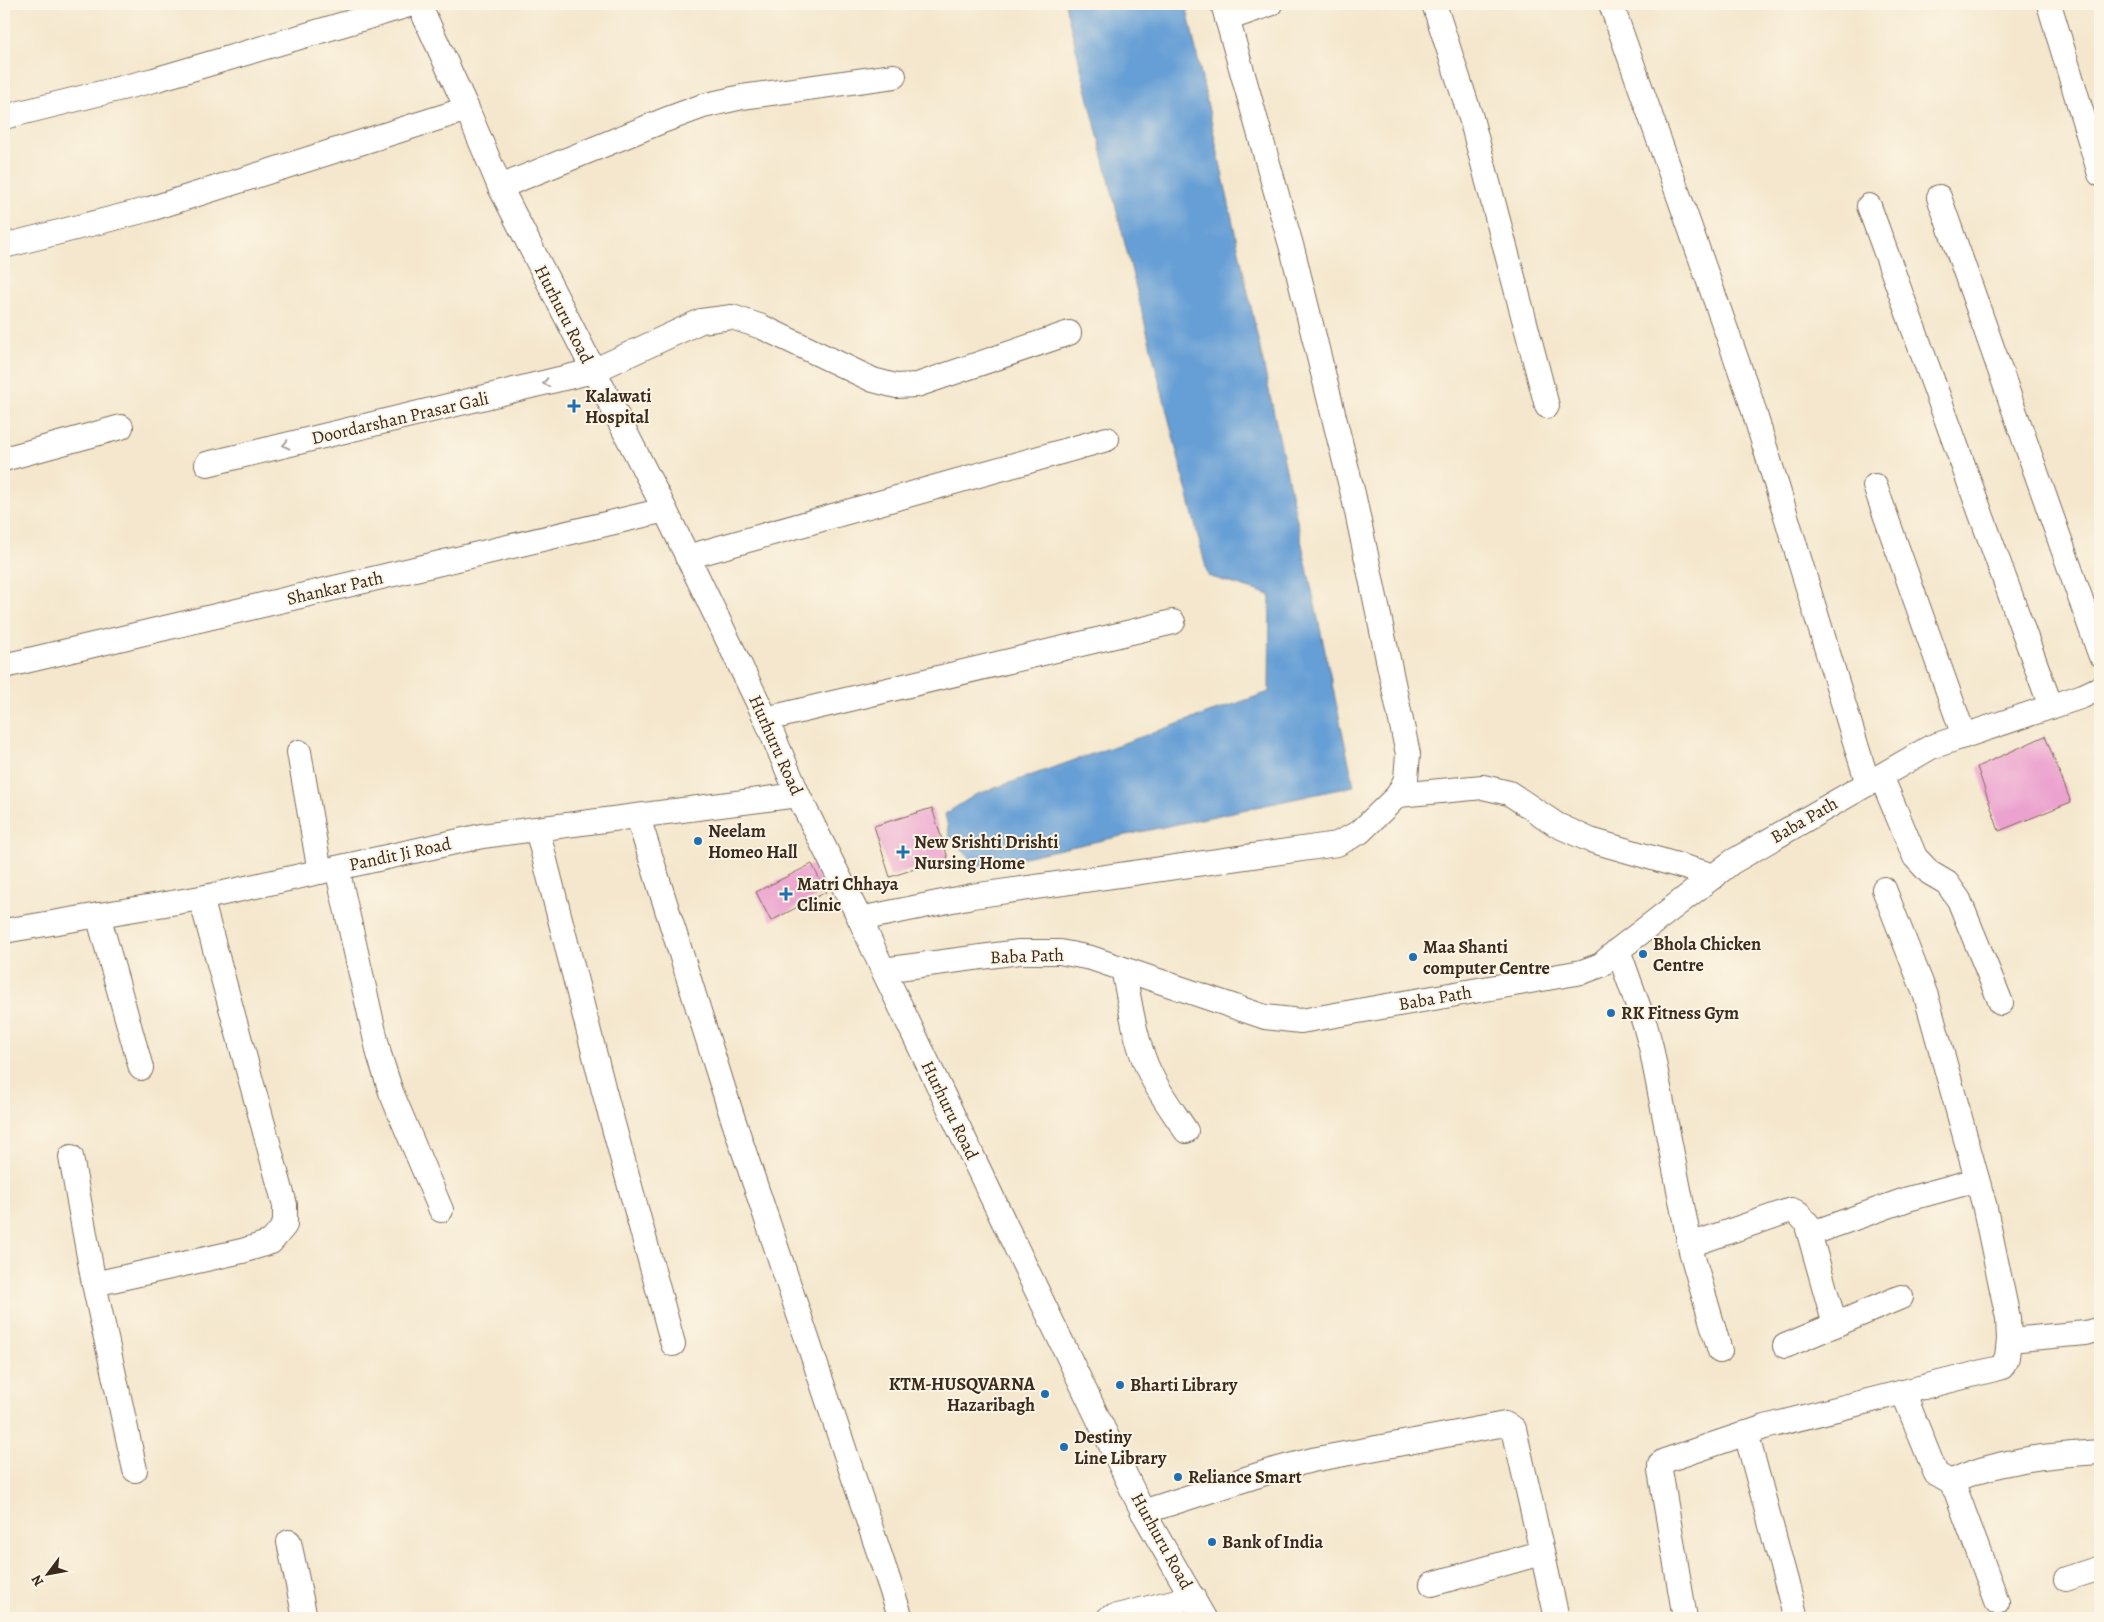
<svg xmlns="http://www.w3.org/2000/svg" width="2104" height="1622" font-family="Alegreya,serif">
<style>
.water{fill:#669fd5;stroke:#50647a}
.building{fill:#eca2cf}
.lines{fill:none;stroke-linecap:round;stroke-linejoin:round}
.minor-casing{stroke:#7c6c5b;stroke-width:26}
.minor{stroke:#fff;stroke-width:24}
.oneway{stroke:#a79f9a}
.poi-dot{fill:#1f6fb2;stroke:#fcf5e5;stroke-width:2}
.labels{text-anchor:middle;stroke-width:4;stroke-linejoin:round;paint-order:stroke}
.street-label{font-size:18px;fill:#3b2a1e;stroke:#fcf5e5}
.poi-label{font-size:18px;font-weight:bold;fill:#3b2a1e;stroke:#fcf5e5;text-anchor:start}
</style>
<rect width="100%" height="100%" fill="#fcf5e5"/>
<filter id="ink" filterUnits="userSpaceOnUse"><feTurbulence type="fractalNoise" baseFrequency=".02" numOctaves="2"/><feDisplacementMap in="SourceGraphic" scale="10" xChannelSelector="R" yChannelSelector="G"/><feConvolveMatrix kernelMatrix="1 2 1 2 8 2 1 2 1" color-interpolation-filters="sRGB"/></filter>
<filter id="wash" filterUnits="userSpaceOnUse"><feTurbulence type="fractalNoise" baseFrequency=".0096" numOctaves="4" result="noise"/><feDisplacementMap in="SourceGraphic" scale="20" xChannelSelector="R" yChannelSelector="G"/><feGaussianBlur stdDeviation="1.12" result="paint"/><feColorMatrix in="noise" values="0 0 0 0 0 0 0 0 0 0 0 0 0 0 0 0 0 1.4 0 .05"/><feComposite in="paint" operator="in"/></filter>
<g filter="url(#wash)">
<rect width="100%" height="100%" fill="#f4e7cd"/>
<!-- water -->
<polygon class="water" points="1065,4 1186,4 1354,786 978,867 950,837 945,814 975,795 1269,692 1270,595 1208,576"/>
<g id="blocks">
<!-- building -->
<g class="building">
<polygon points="2045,736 2071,802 1999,831 1977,767"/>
<polygon points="932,808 948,858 890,877 874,826"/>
<polygon points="812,864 826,892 771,921 756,892"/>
</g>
</g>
</g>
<g filter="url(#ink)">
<use href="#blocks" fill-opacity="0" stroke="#7c6c5b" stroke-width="1"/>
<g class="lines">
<defs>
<g id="minor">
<polyline points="419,4 467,109 500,187 665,510 766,719 798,795 860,919 883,970 1143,1512 1204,1618"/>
<polyline points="1434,4 1471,118 1547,406"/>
<polyline points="1611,4 1749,395 1868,784"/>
<polyline points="2049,4 2100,174"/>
<polyline points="1227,19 1270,4"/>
<polyline points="4,117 154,80 412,4"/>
<polyline points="500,187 665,120 703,106 742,97 894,76"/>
<polyline points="1939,197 2100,654"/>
<polyline points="1869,206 2051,707"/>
<polyline points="4,246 150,209 467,109"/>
<polyline points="4,459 121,427"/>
<polyline points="207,464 593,371 701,321 732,317 762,327 873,380 896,386 917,385 1069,333"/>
<polyline points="1875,486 1964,736"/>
<polyline points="687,557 1107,439"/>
<polyline points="4,666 665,510"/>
<polyline points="766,719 1173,622"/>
<polyline points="299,752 320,872"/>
<polyline points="1881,776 1915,857 1930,873 1947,883 1959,900 2001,1003"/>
<polyline points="1398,795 1483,787 1509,793 1557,825 1590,840 1715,876"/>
<polyline points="638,817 731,1113 901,1618"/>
<polyline points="537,829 604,1091 673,1344"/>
<polyline points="337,868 379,1054 391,1092 441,1210"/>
<polyline points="98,915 141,1068"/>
<polyline points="860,919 972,896 1337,844 1360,832 1398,795 1406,779 1408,754 1354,498 1293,252 1223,4"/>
<polyline points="4,931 201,898 482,836 798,795"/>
<polyline points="1618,950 1645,1025 1651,1047 1691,1251 1720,1351"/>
<path d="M 1123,969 C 1130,1001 1134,1038 1148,1069 C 1158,1092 1173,1111 1186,1131"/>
<polyline points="883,970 1019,952 1060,952 1091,958 1265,1017 1301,1021 1582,972 1601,965 1618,950 1732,862 1931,747 2083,696 2100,688"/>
<polyline points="71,1157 94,1284 135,1470"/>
<polyline points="1806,1222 1835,1325"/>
<path d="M 1690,1245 L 1791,1210 C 1803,1213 1806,1228 1818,1231 L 1908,1199 L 1977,1180"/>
<polyline points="94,1284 242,1251 271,1242 285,1225 285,1205 201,898"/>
<polyline points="2009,1340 2086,1333 2100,1329"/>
<polyline points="1785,1346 1901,1297"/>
<polyline points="1903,1392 1936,1474 1950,1482 1956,1491 1997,1602"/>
<polyline points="1746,1433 1796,1618"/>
<path d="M 1950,1482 C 1996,1460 2050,1455 2100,1452"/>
<polyline points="1143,1512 1274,1470 1312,1460 1505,1424 1514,1429 1557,1618"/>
<polyline points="289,1542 305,1618"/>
<polyline points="2066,1579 2100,1568"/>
<polyline points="1432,1584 1541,1553"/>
<polyline points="1109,1618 1193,1597"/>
<polyline points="1685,1618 1660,1470 1660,1464 1664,1461 1765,1427 1995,1369 2002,1367 2007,1357 2009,1340 2008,1318 1984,1204 1926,996 1884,889"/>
</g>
</defs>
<!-- minor casing -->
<use href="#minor" class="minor-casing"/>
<!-- minor -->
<use href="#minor" class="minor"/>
</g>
<!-- one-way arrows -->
<defs><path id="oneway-chevron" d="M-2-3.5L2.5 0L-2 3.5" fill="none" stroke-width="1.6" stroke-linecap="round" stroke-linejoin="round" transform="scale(1.25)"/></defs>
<g class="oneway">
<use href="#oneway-chevron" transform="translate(546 383) rotate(167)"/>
<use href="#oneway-chevron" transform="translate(286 445) rotate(167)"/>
</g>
</g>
<!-- markers -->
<g class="poi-dot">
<path d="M571.5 398.5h5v5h5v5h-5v5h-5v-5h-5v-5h5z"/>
<circle cx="698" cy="841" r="5"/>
<path d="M900.5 844.5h5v5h5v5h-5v5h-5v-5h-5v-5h5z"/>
<path d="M783.5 886.5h5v5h5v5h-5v5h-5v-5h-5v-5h5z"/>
<circle cx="1643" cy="954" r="5"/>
<circle cx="1413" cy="957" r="5"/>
<circle cx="1611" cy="1013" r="5"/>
<circle cx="1120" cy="1385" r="5"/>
<circle cx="1045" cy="1394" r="5"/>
<circle cx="1064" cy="1447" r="5"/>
<circle cx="1178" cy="1477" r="5"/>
<circle cx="1212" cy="1542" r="5"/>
</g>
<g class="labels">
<!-- street labels -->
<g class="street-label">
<text transform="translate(564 314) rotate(63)" y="6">Hurhuru Road</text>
<text transform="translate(400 418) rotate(-13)" y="6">Doordarshan Prasar Gali</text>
<text transform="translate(335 588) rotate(-13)" y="6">Shankar Path</text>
<text transform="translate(776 745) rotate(66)" y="6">Hurhuru Road</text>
<text transform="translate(1804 820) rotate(-30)" y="6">Baba Path</text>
<text transform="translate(400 854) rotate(-12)" y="6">Pandit Ji Road</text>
<text transform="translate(1027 956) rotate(-2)" y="6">Baba Path</text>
<text transform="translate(1435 998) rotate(-10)" y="6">Baba Path</text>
<text transform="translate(950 1110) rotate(64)" y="6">Hurhuru Road</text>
<text transform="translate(1162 1541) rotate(61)" y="6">Hurhuru Road</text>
</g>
<!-- poi labels -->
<g class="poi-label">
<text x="585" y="402">Kalawati<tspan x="585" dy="21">Hospital</tspan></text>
<text x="708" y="837">Neelam<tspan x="708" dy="21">Homeo Hall</tspan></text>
<text x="914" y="848">New Srishti Drishti<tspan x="914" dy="21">Nursing Home</tspan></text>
<text x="797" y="890">Matri Chhaya<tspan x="797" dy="21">Clinic</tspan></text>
<text x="1653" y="950">Bhola Chicken<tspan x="1653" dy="21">Centre</tspan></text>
<text x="1423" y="953">Maa Shanti<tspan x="1423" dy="21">computer Centre</tspan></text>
<text x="1621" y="1019">RK Fitness Gym</text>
<text x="1035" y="1390" text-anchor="end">KTM-HUSQVARNA<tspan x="1035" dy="21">Hazaribagh</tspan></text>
<text x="1130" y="1391">Bharti Library</text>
<text x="1074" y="1443">Destiny<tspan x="1074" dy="21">Line Library</tspan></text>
<text x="1188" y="1483">Reliance Smart</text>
<text x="1222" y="1548">Bank of India</text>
</g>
</g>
<!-- margin -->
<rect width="2104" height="1622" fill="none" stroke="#fcf5e5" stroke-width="20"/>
<!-- north arrow -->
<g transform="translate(48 1574) rotate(238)" stroke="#fcf5e5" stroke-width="4" paint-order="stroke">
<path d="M0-4L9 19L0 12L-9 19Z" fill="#3b2a1e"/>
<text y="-8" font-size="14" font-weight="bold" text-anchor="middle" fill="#3b2a1e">N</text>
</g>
</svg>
